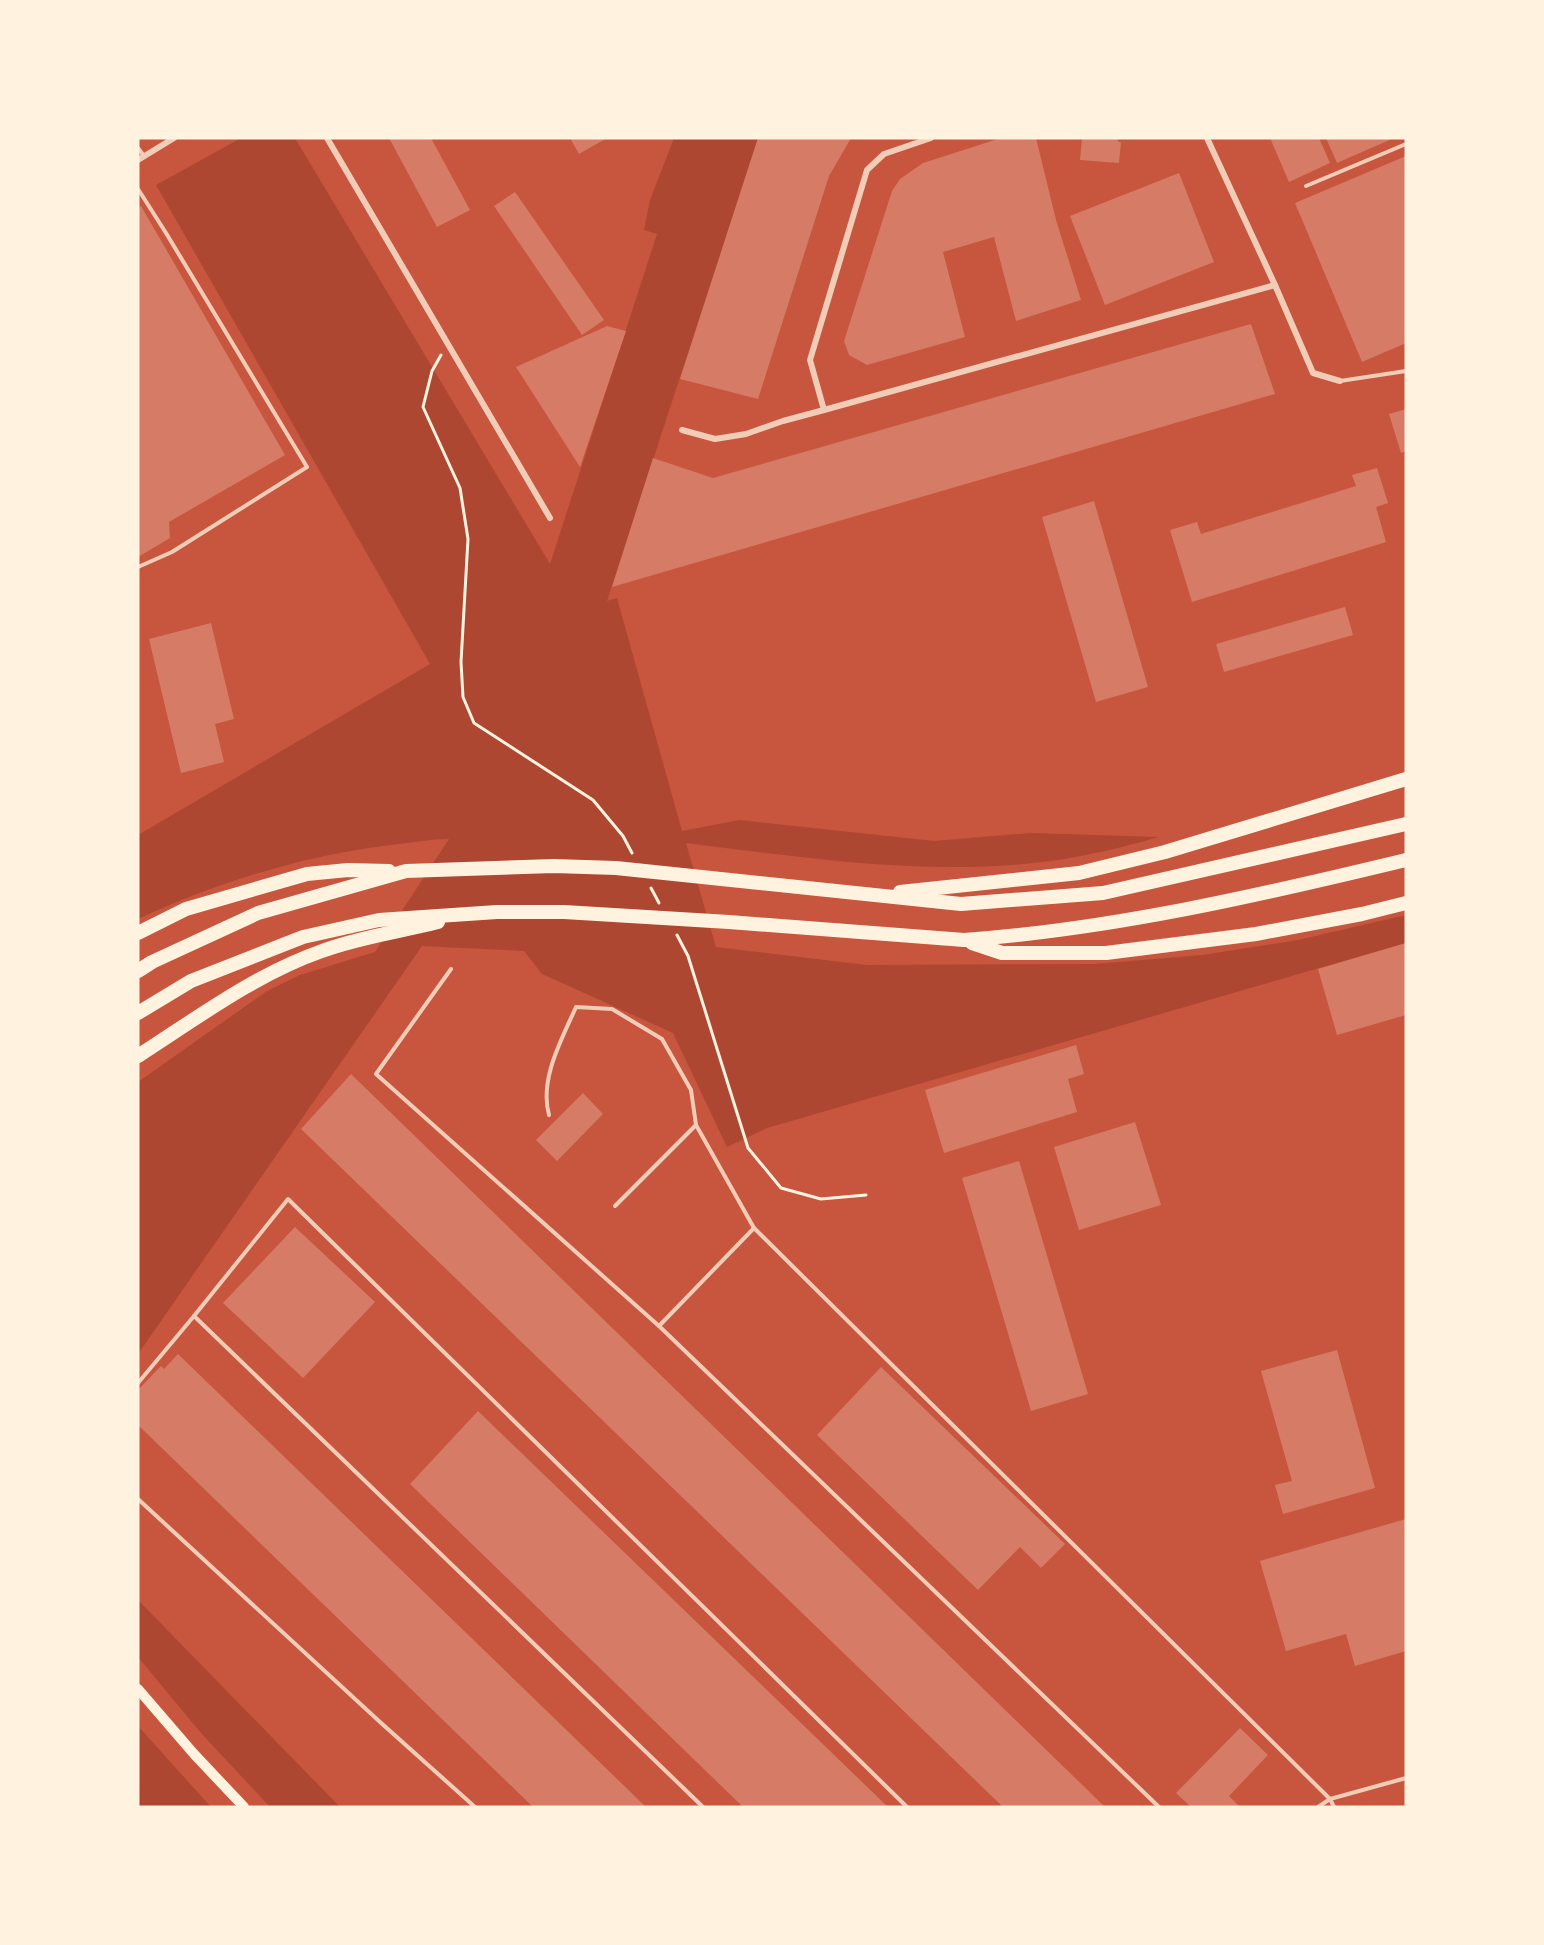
<svg xmlns="http://www.w3.org/2000/svg" width="1544" height="1945" font-family="'IBM Plex Sans',sans-serif">
<style>
.green{fill:#ae4732}
.building{fill:#d67c66}
.lines{fill:none;stroke-linecap:round;stroke-linejoin:round}
.path{stroke:#fff3e0;stroke-width:3}
.service{stroke:#f1ccb7;stroke-width:4}
.minor{stroke:#f1ccb7;stroke-width:6}
.secondary{stroke:#fff3e0;stroke-width:10}
.trunk{stroke:#fff3e0;stroke-width:14}
</style>
<rect width="100%" height="100%" fill="#c8553d"/>
<!-- green -->
<g class="green">
<path d="M 241,138 L 295,138 L 550,564 L 657,234 L 644,230 L 650,200 L 674,138 L 758,138 L 607,601 L 617,598 L 682,831 L 739,820 L 934,841 L 1031,833 L 1159,837 C 1123,847 1088,856 1051,861 C 930,877 806,858 686,843 L 716,947 L 867,965 L 1094,964 L 1202,955 L 1298,940 L 1406,915 L 1406,943 L 767,1128 L 727,1147 L 673,1033 L 542,974 L 524,951 L 422,946 L 138,1354 L 138,1082 L 267,991 L 300,975 L 375,952 L 449,839 C 433,839 415,842 399,844 C 309,854 220,881 138,919 L 138,835 L 430,664 L 156,185 Z"/>
<polygon points="138,1600 340,1807 270,1807 201,1733 138,1657"/>
<polygon points="138,1726 211,1807 138,1807"/>
</g>
<!-- building -->
<g class="building">
<polygon points="389,138 431,138 470,210 437,227"/>
<polygon points="570,138 607,138 579,154"/>
<polygon points="758,138 851,138 829,176 758,399 680,379"/>
<polygon points="1001,138 1036,138 1056,220 1081,300 1016,321 994,237 943,252 965,337 867,365 849,355 844,341 892,191 900,179 923,163"/>
<polygon points="1082,138 1118,138 1118,142 1121,142 1119,163 1080,160"/>
<polygon points="1270,138 1319,138 1330,163 1289,182"/>
<polygon points="1326,138 1394,138 1337,163"/>
<polygon points="1406,156 1406,343 1362,362 1295,203"/>
<polygon points="1179,173 1214,262 1105,305 1070,216"/>
<polygon points="515,192 604,320 582,335 494,206"/>
<polygon points="141,206 285,455 169,522 170,538 138,557 138,208"/>
<polygon points="1251,324 1275,394 612,587 653,458 713,478"/>
<polygon points="607,326 626,331 580,467 516,367"/>
<polygon points="1406,409 1406,451 1401,453 1389,414"/>
<polygon points="1377,468 1388,503 1376,507 1386,542 1192,602 1170,530 1197,522 1201,534 1356,486 1352,475"/>
<polygon points="1094,501 1148,687 1096,702 1042,517"/>
<polygon points="1345,607 1353,635 1224,672 1216,644"/>
<polygon points="211,623 234,719 215,724 224,762 181,773 149,639"/>
<polygon points="1406,943 1406,1015 1337,1035 1318,969"/>
<polygon points="1076,1045 1084,1074 1068,1079 1077,1112 944,1153 925,1090"/>
<polygon points="351,1074 1105,1807 1003,1807 301,1129"/>
<polygon points="583,1093 603,1114 557,1161 536,1140"/>
<polygon points="1135,1122 1161,1205 1079,1230 1054,1147"/>
<polygon points="1019,1161 1088,1394 1031,1411 962,1178"/>
<polygon points="295,1227 375,1302 303,1378 223,1303"/>
<polygon points="1337,1350 1375,1488 1283,1514 1275,1485 1292,1481 1261,1371"/>
<polygon points="178,1354 646,1807 533,1807 138,1425 138,1390 161,1366 164,1369"/>
<polygon points="881,1367 1065,1544 1041,1568 1020,1547 978,1590 817,1435"/>
<polygon points="478,1411 888,1807 743,1807 410,1484"/>
<polygon points="1406,1519 1406,1651 1355,1666 1346,1634 1286,1651 1260,1561"/>
<polygon points="1240,1728 1268,1755 1229,1796 1240,1807 1191,1807 1176,1793"/>
</g>
<g class="lines">
<!-- path -->
<g class="path">
<polyline points="441,355 432,371 423,407 460,488 468,539 461,662 463,697 474,723 593,800 623,836 632,853"/>
<polyline points="651,888 659,903"/>
<polyline points="677,935 688,956 748,1148 781,1188 821,1199 866,1195"/>
</g>
<!-- service -->
<g class="service">
<polyline points="138,148 144,156"/>
<polyline points="1306,186 1406,144"/>
<polyline points="138,189 166,233 307,467 172,552 138,567"/>
<polyline points="1340,381 1406,371"/>
<polyline points="451,969 376,1074 659,1326 1159,1807"/>
<path d="M 549,1115 C 539,1079 562,1039 576,1007 L 612,1009 L 662,1039 L 691,1090 L 696,1125 L 754,1228 L 1330,1799 L 1334,1807"/>
<polyline points="615,1206 696,1125"/>
<polyline points="659,1326 754,1228"/>
<polyline points="138,1383 194,1316"/>
<polyline points="138,1499 380,1722 475,1807"/>
<polyline points="703,1807 194,1316 288,1199 907,1807"/>
<polyline points="1318,1807 1330,1799 1406,1778"/>
</g>
<!-- minor -->
<g class="minor">
<polyline points="327,138 550,518"/>
<polyline points="931,138 884,154 867,170 810,360 824,410 1275,285"/>
<polyline points="1207,138 1275,285 1313,373 1340,381"/>
<polyline points="138,160 174,138"/>
<polyline points="682,430 715,439 746,434 783,421 824,410"/>
</g>
<!-- secondary -->
<polyline class="secondary" points="138,1689 194,1754 244,1807"/>
<!-- trunk -->
<g class="trunk">
<polyline points="900,892 1079,873 1165,852 1406,779"/>
<polyline points="138,933 186,909 307,874 348,870 389,871"/>
<polyline points="972,943 1002,953 1106,953 1256,934 1362,914 1406,903"/>
<polyline points="138,971 152,962 258,913 406,871 554,866 616,868 961,904 1103,893 1406,824"/>
<path d="M 138,1013 L 191,981 L 303,937 L 379,920 L 497,912 L 564,912 L 729,922 L 964,940 C 1114,929 1261,895 1406,860"/>
<path d="M 138,1056 C 197,1018 256,974 322,951 C 359,937 399,932 438,922"/>
</g>
</g>
<!-- border -->
<rect width="1544" height="1945" fill="none" stroke="#fff3e0" stroke-width="279"/>
</svg>
